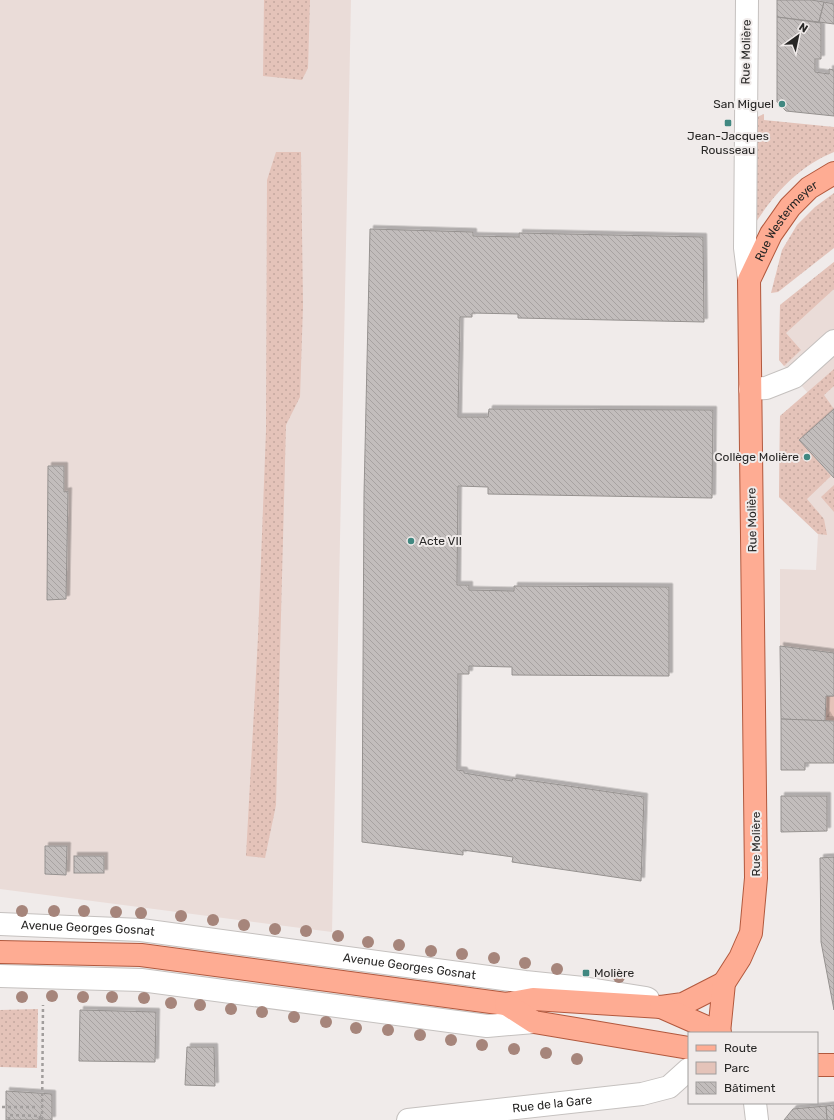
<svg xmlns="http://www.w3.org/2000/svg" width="834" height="1120" font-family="Rubik,sans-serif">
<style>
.built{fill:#eadcd8}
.green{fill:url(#green-dots)}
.forest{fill:url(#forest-firs)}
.building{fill:url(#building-back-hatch);stroke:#969290;filter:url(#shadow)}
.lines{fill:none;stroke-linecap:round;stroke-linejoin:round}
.minor-casing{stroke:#c5c1bf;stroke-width:24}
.major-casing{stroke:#b2593e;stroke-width:24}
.path{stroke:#a19d9c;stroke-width:2.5;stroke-dasharray:3 3;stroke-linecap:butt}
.minor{stroke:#fff;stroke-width:22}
.major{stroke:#feac93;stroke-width:22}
.tree{fill:#a6857b}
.poi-dot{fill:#418881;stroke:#f0ebea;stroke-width:1.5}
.labels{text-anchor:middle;stroke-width:4;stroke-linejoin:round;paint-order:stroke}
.street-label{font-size:12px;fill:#282726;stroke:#f0ebea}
.poi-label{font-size:12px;fill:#282726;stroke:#f0ebea;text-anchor:end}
</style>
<defs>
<pattern id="green-dots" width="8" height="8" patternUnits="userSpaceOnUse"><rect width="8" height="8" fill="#e4c3b9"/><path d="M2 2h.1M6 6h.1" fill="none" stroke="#c4a89f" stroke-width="1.8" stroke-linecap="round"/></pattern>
<pattern id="forest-firs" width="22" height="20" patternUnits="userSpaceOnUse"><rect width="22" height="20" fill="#e4c3b9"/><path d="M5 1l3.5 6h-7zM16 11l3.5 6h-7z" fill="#c4a89f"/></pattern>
<pattern id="building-back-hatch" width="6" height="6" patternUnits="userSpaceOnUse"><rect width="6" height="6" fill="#c2bdbc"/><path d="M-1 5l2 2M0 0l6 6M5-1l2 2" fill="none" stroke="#a7a2a1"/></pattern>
<filter id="shadow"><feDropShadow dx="3.5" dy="-3.5" stdDeviation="0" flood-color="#0004"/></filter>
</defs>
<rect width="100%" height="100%" fill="#f0ebea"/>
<!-- built -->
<g class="built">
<polygon points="0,0 351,0 332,932 0,889"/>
<polygon points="834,262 834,653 780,646 780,569 816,570 818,534 779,497 780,416 808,393 779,360 780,305"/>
</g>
<!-- green -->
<g class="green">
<polygon points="264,0 310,0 308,68 302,80 263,76"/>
<path d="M 764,114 L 764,120 L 834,127 L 834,152 C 799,166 774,194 754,225 L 757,117 Z"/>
<polygon points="276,152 301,152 303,306 300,397 286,425 276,805 265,858 246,856 258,637 266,431 267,180"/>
<polygon points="834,193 834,248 778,292 771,293 782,250 797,225 815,207"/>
<polygon points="834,262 834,289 786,333 801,350 784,366 779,360 780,305"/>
<polygon points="834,369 834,386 824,395 834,409 800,440 831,476 807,499 824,519 827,535 818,534 779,497 780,416"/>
<polygon points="834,485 834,512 821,497"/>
<polygon points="38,1009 37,1068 0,1067 0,1010"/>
</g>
<!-- forest -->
<polygon class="forest" points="826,696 834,696 834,721 825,721"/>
<!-- building -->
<g class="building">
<polygon points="777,0 811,0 824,2 819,22 777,17"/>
<polygon points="824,2 834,4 834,24 819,22"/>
<polygon points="777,17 821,23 821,59 815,59 815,72 829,74 829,69 834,70 834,116 786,111 777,102"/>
<polygon points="370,229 473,232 473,236 519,237 519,233 703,237 704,322 518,318 518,314 472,313 472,317 460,317 458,417 488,417 489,409 713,410 712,498 488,494 488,487 458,486 457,585 469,585 469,590 514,591 514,586 669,587 669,676 512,675 512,667 469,666 469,674 458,674 457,770 464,771 464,773 512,781 513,778 644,797 641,881 512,862 513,857 463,850 463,855 362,842 364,494"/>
<polygon points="834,409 834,478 799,440"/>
<polygon points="48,466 64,466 64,492 68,491 66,599 47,600"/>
<polygon points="780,646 834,653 834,696 826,696 825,721 781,719"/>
<polygon points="781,719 834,721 834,763 805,763 805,770 781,770"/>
<polygon points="781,796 827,796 827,831 781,832"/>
<polygon points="45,846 67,846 66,875 45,874"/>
<rect x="74" y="856" width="30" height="17"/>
<polygon points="834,857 834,1010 821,942 820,858"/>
<polygon points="80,1010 156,1012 155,1062 79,1061"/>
<polygon points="187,1047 214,1047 215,1086 185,1085"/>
<polygon points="6,1091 52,1094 52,1120 6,1120"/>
<polygon points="834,1105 834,1120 827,1120 826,1106"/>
<polygon points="826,1106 827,1120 784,1120 793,1109"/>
</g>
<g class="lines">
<defs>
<g id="minor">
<polyline points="747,0 745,248 749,280"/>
<polyline points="750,389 766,388 794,377 834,341"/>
<path id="s1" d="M 0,924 L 141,930 L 525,982 L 583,988 L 646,998 L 648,999"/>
<polyline points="0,976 141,980 487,1026 534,1022"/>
<polyline points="755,1103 757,1120"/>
<path id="s2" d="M 408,1120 L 642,1094 L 669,1087 L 689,1069"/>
</g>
<g id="major">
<polyline points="0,952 141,955 506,1004 533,999 661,1007 683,1004 724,983"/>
<polyline points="506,1004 534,1022 689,1048"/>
<polyline points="661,1007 720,1033"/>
<path id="s3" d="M 719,1033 L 724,983 L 740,958 L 751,933 L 756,878 L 749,280 L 771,234 L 790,207 L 809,188 L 834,173"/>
<polyline points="817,1065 834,1065"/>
</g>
</defs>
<!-- minor casing -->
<use href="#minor" class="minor-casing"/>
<!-- major casing -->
<use href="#major" class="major-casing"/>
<!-- path -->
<g class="path">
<polyline points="2,1107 36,1107"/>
<polyline points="9,1120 9,1115 40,1116 40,1120"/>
<polyline points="42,1120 43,1005"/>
</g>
<!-- minor -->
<use href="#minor" class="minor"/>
<!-- major -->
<use href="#major" class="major"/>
</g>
<!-- trees -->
<g class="tree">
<circle cx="22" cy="911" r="6"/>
<circle cx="54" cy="911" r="6"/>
<circle cx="84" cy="911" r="6"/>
<circle cx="116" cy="912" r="6"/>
<circle cx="141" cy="913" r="6"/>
<circle cx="181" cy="916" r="6"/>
<circle cx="213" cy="920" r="6"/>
<circle cx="244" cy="925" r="6"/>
<circle cx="275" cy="929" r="6"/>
<circle cx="306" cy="931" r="6"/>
<circle cx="338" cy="936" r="6"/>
<circle cx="368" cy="942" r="6"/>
<circle cx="399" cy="945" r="6"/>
<circle cx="431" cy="951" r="6"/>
<circle cx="462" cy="954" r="6"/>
<circle cx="494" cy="958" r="6"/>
<circle cx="525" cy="963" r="6"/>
<circle cx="557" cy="969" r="6"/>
<circle cx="619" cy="977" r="6"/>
<circle cx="52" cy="996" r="6"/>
<circle cx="22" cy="997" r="6"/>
<circle cx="83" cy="997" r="6"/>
<circle cx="112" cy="997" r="6"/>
<circle cx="144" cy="998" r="6"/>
<circle cx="171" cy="1003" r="6"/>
<circle cx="200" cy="1005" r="6"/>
<circle cx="231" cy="1009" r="6"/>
<circle cx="262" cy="1012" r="6"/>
<circle cx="294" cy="1017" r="6"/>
<circle cx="326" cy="1022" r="6"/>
<circle cx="356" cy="1028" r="6"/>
<circle cx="388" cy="1030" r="6"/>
<circle cx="420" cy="1035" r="6"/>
<circle cx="451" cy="1040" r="6"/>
<circle cx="482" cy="1045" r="6"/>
<circle cx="514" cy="1049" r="6"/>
<circle cx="546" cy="1053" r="6"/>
<circle cx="577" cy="1059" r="6"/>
</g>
<!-- markers -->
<g class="poi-dot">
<circle cx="782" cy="104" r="4"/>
<rect x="724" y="119" width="8" height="8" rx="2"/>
<circle cx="807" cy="457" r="4"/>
<circle cx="411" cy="541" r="4"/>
<rect x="582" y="969" width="8" height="8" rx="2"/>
</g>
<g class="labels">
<!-- street labels -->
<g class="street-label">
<text transform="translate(746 52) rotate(-89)" y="4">Rue Molière</text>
<text dy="4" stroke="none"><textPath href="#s3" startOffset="831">Rue Westermeyer</textPath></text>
<text transform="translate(752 520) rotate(-91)" y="4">Rue Molière</text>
<text transform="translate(756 844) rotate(-90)" y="4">Rue Molière</text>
<text dy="4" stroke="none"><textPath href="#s1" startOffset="88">Avenue Georges Gosnat</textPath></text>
<text dy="4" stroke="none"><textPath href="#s1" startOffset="412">Avenue Georges Gosnat</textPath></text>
<text dy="4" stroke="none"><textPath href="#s2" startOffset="145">Rue de la Gare</textPath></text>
</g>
<!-- poi labels -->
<g class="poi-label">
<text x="774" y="108">San Miguel</text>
<text x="728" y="140" text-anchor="middle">Jean-Jacques<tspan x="728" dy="14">Rousseau</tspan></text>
<text x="799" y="461">Collège Molière</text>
<text x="419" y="545" text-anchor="start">Acte VII</text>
<text x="594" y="977" text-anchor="start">Molière</text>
</g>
</g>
<!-- legend -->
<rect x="688" y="1032" width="130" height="72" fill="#f0ebea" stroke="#a09d9c"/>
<rect x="696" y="1045" width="20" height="6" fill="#feac93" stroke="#a09d9c"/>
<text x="724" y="1052" font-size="12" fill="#282726">Route</text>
<rect x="696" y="1062" width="20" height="12" fill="#e4c3b9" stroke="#a09d9c"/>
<text x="724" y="1072" font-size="12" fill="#282726">Parc</text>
<rect x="696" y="1082" width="20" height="12" fill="url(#building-back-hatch)" stroke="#a09d9c"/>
<text x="724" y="1092" font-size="12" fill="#282726">Bâtiment</text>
<!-- north arrow -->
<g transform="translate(798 36) rotate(33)" stroke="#f0ebea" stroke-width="3" paint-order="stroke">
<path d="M0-3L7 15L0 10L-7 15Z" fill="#282726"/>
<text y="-6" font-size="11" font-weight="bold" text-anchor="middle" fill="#282726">N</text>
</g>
</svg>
